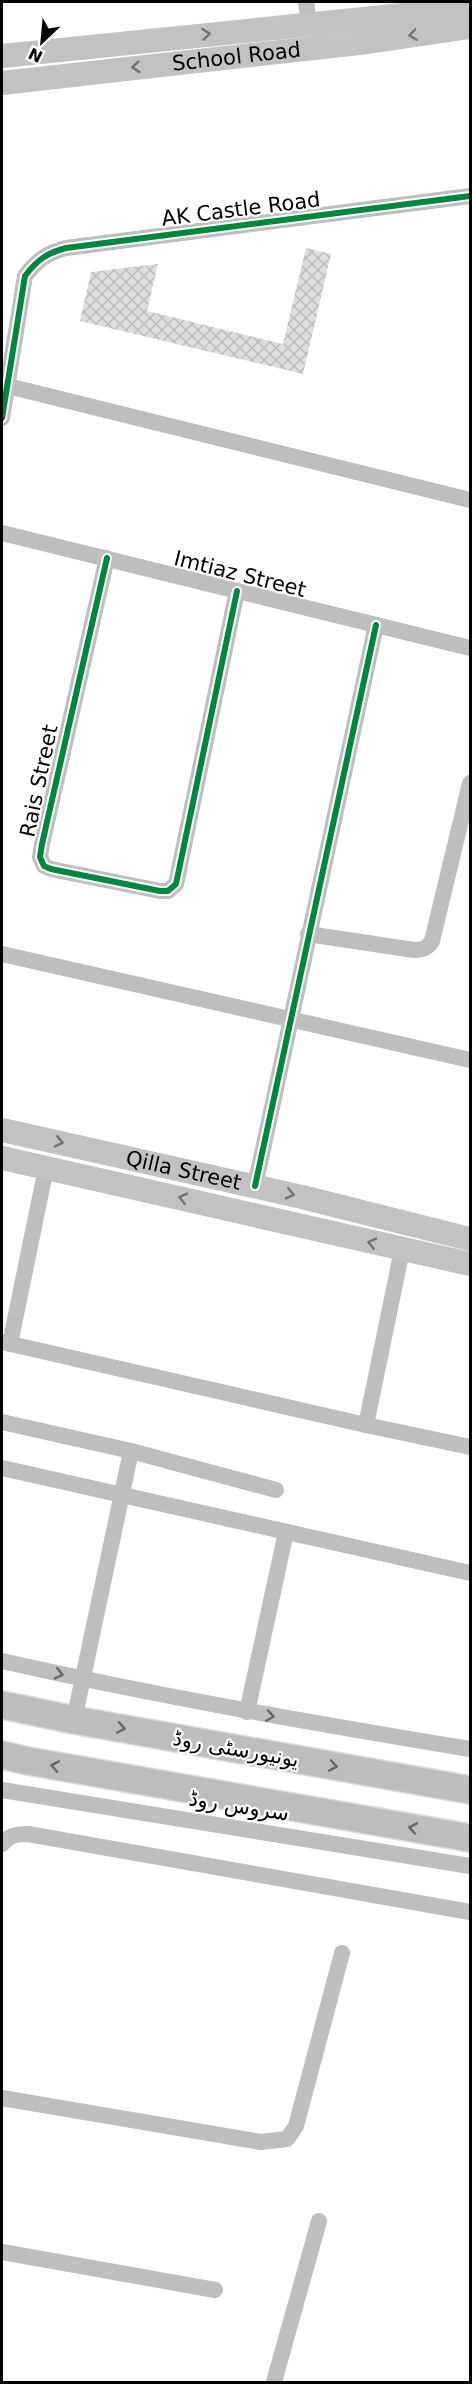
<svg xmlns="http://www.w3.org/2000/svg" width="472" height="2384" font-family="'DejaVu Sans',Vazirmatn,sans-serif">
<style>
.building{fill:url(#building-cross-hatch)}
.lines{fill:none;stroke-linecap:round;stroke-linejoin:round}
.primary-casing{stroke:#dbdbdb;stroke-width:30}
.street{stroke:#bebebe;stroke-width:16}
.secondary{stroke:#c2c2c2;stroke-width:24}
.primary{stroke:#bdbdbd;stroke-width:27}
.cycleway-casing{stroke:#fff;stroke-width:10}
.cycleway{stroke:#00873e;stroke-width:6}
.oneway{stroke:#747474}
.oneway2{stroke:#686868}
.labels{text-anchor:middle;stroke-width:4.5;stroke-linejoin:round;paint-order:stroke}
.street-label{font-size:21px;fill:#000;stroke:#fff}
</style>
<defs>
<pattern id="building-cross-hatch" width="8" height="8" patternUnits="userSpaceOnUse" patternTransform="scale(1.5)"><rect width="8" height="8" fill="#ddd"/><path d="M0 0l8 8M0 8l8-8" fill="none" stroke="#bcbcbc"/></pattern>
</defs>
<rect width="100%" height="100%" fill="#fff"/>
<!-- building -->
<polygon class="building" points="306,248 331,254 303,374 80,321 91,272 158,264 147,311 283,344"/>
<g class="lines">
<defs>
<g id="primary">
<polyline points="2,1705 74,1720 470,1790"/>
<polyline points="2,1755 28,1761 470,1838"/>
</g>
</defs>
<!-- primary casing -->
<use href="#primary" class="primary-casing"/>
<!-- street -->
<g class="street">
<polyline points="306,2 309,24"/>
<polyline points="8,386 470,500"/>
<path d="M 2,418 L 25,276 C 37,260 47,253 66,248 L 470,196"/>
<polyline points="2,533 470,648"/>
<polyline points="107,558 42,844 40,857 44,866 51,869 160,891 168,891 176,884 237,591"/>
<path d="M 308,934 L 414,950 C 423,950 427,948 432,941 L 470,783"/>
<polyline points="2,954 470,1060"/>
<polyline points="255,1186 376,625"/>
<polyline points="2,1342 366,1425 470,1447"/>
<polyline points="10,1344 46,1168"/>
<polyline points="2,1422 131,1451 276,1490"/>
<polyline points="366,1425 402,1250"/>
<polyline points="2,1468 470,1573"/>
<path d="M 2,1661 C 157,1696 313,1723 470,1749"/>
<polyline points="247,1712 286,1532"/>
<polyline points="74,1720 131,1451"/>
<polyline points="2,1790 470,1866"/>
<path d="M 2,1844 C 9,1835 17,1834 28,1834 L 470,1912"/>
<polyline points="2,2098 261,2142 287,2139 296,2126 342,1953"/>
<polyline points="2,2252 215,2290"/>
<polyline points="274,2382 319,2221"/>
</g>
<!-- secondary -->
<g class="secondary">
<polyline points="2,56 470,8"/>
<path id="s1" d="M 2,83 L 368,42 L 470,27"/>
<path id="s2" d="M 2,1130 L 302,1197 L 470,1239"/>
<polyline points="2,1158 470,1264"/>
</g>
<!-- primary -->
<use href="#primary" class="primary"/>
<defs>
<g id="cycleway">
<path d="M 2,418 L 25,276 C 37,260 47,253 66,248 L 470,196"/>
<polyline points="107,558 42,844 40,857 44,866 51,869 160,891 168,891 176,884 237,591"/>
<polyline points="255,1186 376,625"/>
</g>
</defs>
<!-- cycleway casing -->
<use href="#cycleway" class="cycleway-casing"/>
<!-- cycleway -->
<use href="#cycleway" class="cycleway"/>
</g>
<!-- one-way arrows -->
<defs><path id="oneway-chevron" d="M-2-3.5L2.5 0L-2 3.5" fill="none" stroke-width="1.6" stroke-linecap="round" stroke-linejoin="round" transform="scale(1.5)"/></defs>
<g class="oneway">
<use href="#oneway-chevron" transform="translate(206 34) rotate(-6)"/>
<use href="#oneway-chevron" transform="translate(413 35) rotate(172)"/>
<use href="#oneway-chevron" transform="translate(136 67) rotate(174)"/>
<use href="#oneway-chevron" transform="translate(59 1142) rotate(13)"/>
<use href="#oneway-chevron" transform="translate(290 1194) rotate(13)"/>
<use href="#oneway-chevron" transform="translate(183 1198) rotate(-167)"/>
<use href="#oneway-chevron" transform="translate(372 1243) rotate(-167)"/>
</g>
<g class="oneway2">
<use href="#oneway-chevron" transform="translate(59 1674) rotate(13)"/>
<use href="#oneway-chevron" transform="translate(270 1716) rotate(9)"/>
<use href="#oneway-chevron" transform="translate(121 1728) rotate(10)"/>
<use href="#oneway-chevron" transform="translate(55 1766) rotate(-170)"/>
<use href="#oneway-chevron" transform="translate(333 1766) rotate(10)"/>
<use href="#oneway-chevron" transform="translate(413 1828) rotate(-170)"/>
</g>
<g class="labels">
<!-- street labels -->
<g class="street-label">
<text dy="7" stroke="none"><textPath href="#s1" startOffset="236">School Road</textPath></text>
<text transform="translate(241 209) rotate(-7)" y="7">AK Castle Road</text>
<text transform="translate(240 574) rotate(14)" y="7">Imtiaz Street</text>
<text transform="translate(39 781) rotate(-78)" y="7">Rais Street</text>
<text dy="7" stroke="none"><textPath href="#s2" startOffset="186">Qilla Street</textPath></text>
<text transform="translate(236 1749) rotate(10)" y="7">یونیورسٹی روڈ</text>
<text transform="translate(239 1806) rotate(9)" y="7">سروس روڈ</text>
</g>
</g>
<!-- border -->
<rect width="472" height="2384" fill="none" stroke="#000000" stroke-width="6"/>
<!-- north arrow -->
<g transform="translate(42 42) rotate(206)" stroke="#ffffff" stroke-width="4.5" paint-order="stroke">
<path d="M0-4.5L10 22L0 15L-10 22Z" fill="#000000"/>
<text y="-9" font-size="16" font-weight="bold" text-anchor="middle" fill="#000000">N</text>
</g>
</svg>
